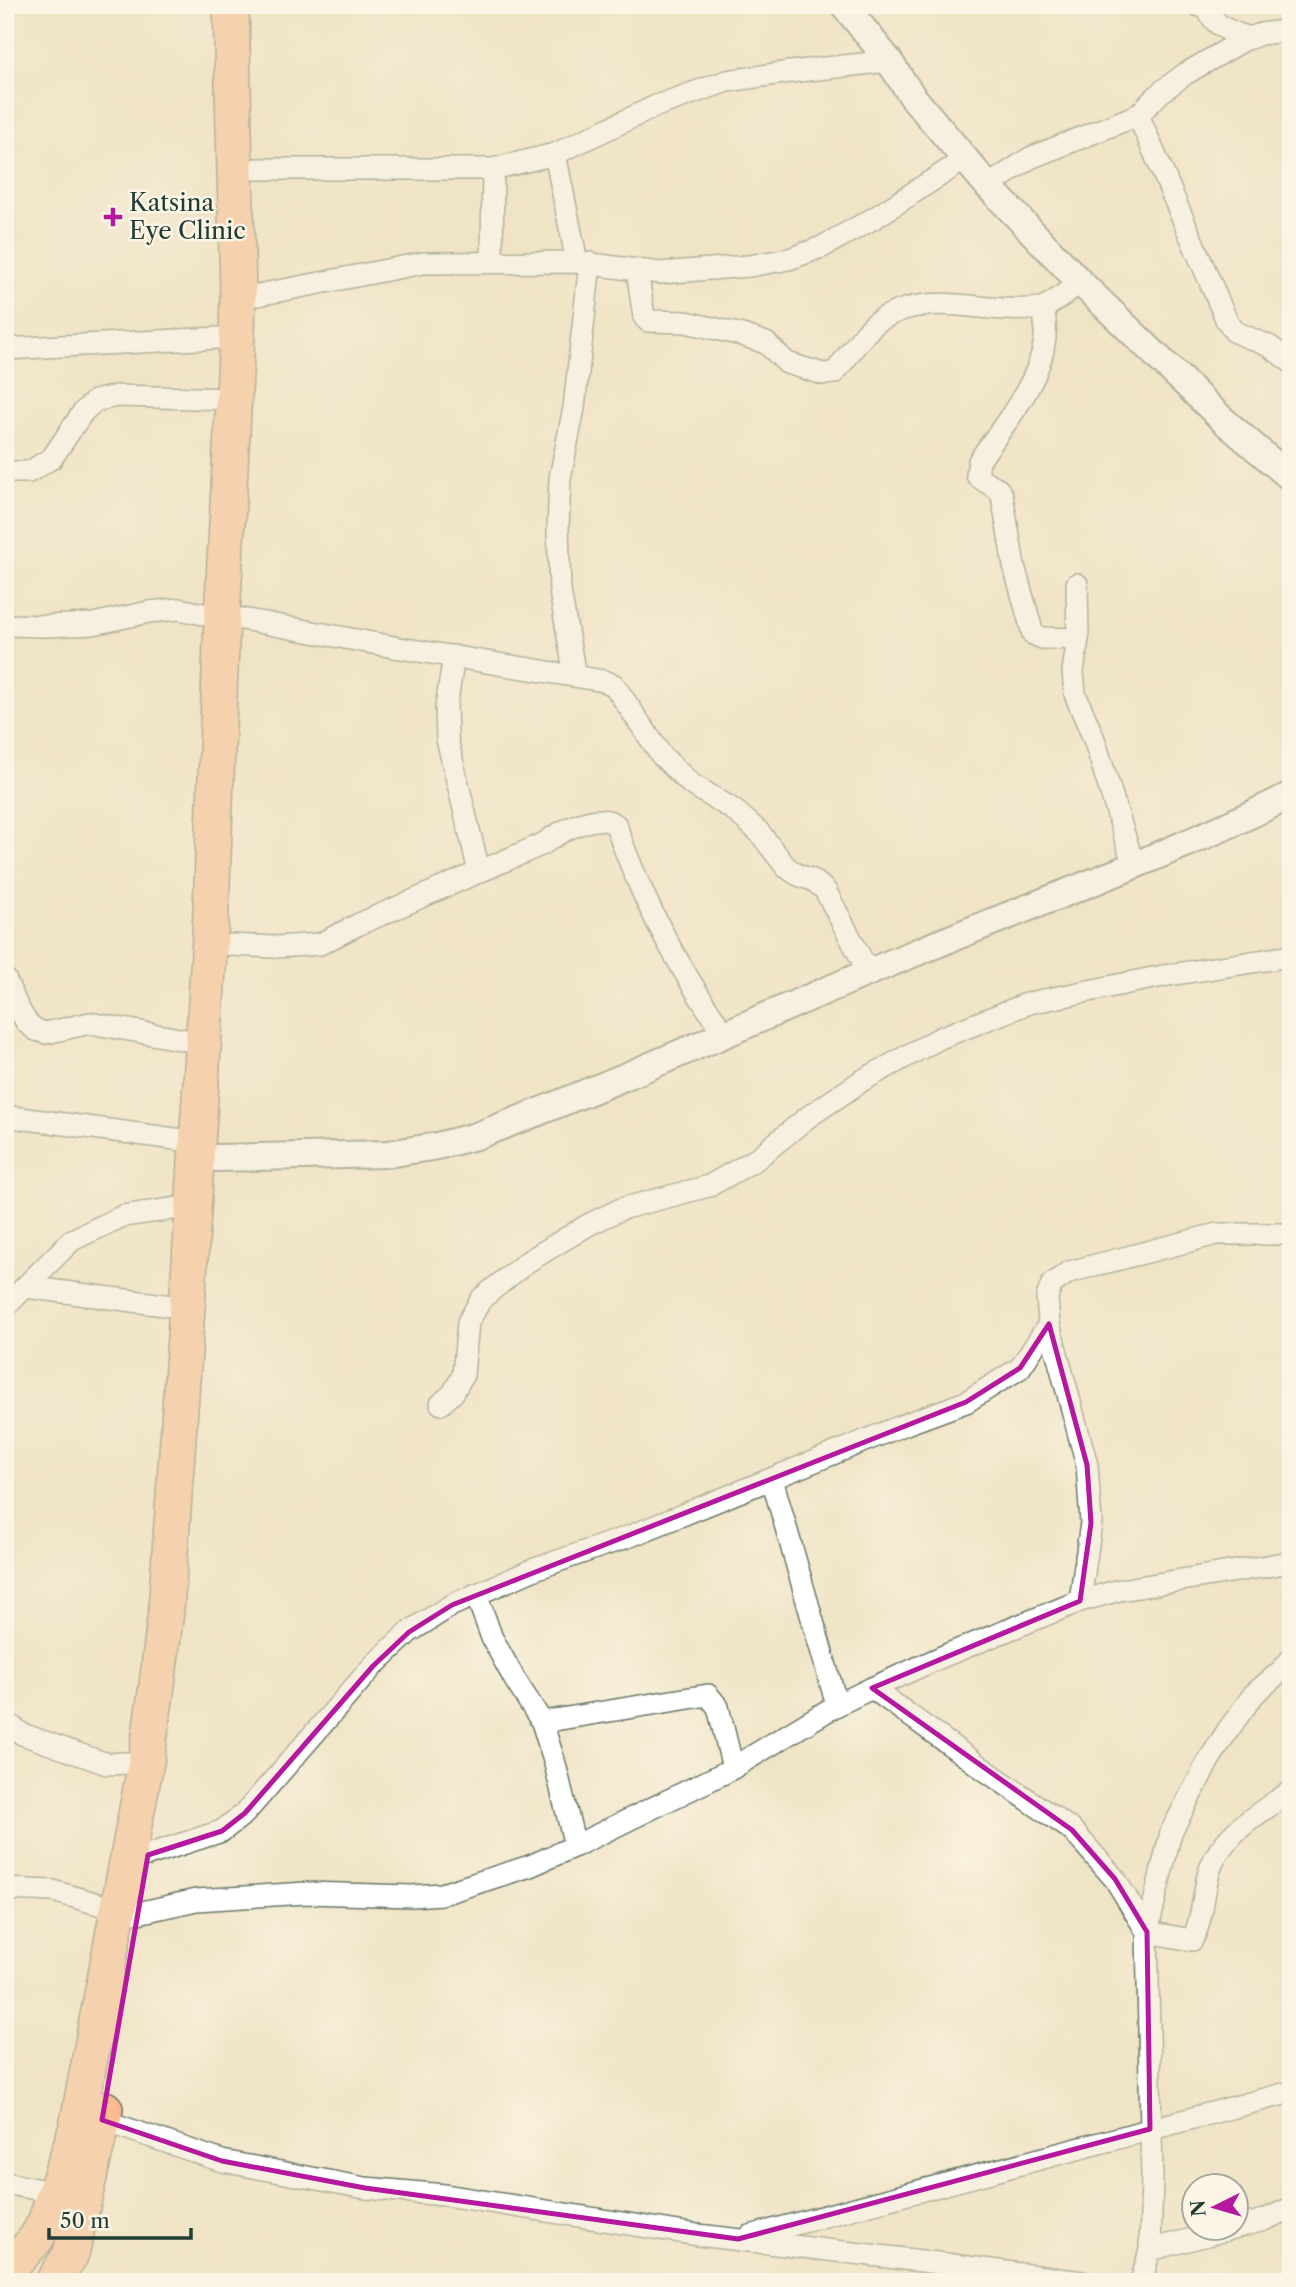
<svg xmlns="http://www.w3.org/2000/svg" width="1296" height="2287" font-family="'Libre Caslon Text',serif">
<style>
.lines{fill:none;stroke-linecap:round;stroke-linejoin:round}
.minor-casing{stroke:#687767;stroke-width:24}
.tertiary-casing{stroke:#687767;stroke-width:30}
.trunk-casing{stroke:#687767;stroke-width:38}
.minor{stroke:#fff;stroke-width:21}
.tertiary{stroke:#fff;stroke-width:26}
.trunk{stroke:#fcba8e;stroke-width:35}
.marked{fill:none;stroke:#b5179e;stroke-width:5;stroke-linejoin:round}
.poi-dot{fill:#b5179e;stroke:#fcf5e5;stroke-width:2.5}
.labels{text-anchor:middle;stroke-width:5;stroke-linejoin:round;paint-order:stroke}
.poi-label{font-size:24px;fill:#1f3d34;stroke:#fcf5e5;text-anchor:start}
</style>
<rect width="100%" height="100%" fill="#fcf5e5"/>
<filter id="ink" filterUnits="userSpaceOnUse"><feTurbulence type="fractalNoise" baseFrequency=".0143" numOctaves="2"/><feDisplacementMap in="SourceGraphic" scale="14" xChannelSelector="R" yChannelSelector="G"/><feConvolveMatrix kernelMatrix="1 2 1 2 8 2 1 2 1" color-interpolation-filters="sRGB"/></filter>
<filter id="wash" filterUnits="userSpaceOnUse"><feTurbulence type="fractalNoise" baseFrequency=".00686" numOctaves="4" result="noise"/><feDisplacementMap in="SourceGraphic" scale="28" xChannelSelector="R" yChannelSelector="G"/><feGaussianBlur stdDeviation="1.57" result="paint"/><feColorMatrix in="noise" values="0 0 0 0 0 0 0 0 0 0 0 0 0 0 0 0 0 1.4 0 .05"/><feComposite in="paint" operator="in"/></filter>
<g filter="url(#wash)">
<rect width="100%" height="100%" fill="#f0e4c6"/>
</g>
<g filter="url(#ink)">
<g class="lines">
<defs>
<g id="minor">
<path d="M 1197,5 L 1207,8 C 1215,28 1231,32 1250,38"/>
<polyline points="1138,115 1226,319 1235,332 1269,346 1291,362"/>
<polyline points="555,154 577,262"/>
<polyline points="256,169 493,169 555,154 656,106 727,81 790,72 889,61"/>
<polyline points="988,186 1030,158 1138,115 1161,92 1185,74 1244,40 1261,34 1291,30"/>
<polyline points="492,261 493,169"/>
<path d="M 637,270 L 644,317 L 648,321 L 686,322 L 742,335 L 766,343 L 787,363 L 823,374 L 834,373 C 848,358 863,331 880,320 C 932,288 986,316 1040,308 C 1051,306 1071,289 1080,282"/>
<polyline points="258,295 423,263 577,262 660,273 749,266 789,259 822,247 876,217 965,159"/>
<path d="M 1043,308 C 1057,365 1009,416 979,461 L 977,475 C 984,484 997,484 1002,495 L 1014,566 L 1033,634 L 1042,638 L 1078,639"/>
<polyline points="5,349 237,337"/>
<polyline points="5,472 29,472 52,458 83,412 95,401 116,396 234,399"/>
<polyline points="1077,584 1078,639 1073,671 1075,694 1094,739 1134,866"/>
<polyline points="242,619 394,647 604,681 614,685 662,756 691,784 734,810 759,832 786,867 798,875 813,880 825,890 869,973"/>
<polyline points="5,625 44,626 93,624 149,612 179,609 222,618"/>
<polyline points="454,656 446,707 447,739 479,871"/>
<polyline points="575,676 560,591 558,528 560,478 574,408 590,263"/>
<path d="M 230,945 L 277,947 L 320,944 L 357,925 L 543,844 C 559,832 598,810 616,825 C 641,900 680,970 725,1035"/>
<polyline points="5,979 18,1008 27,1023 36,1030 46,1033 90,1023 202,1043"/>
<polyline points="5,1116 197,1142"/>
<polyline points="26,1287 187,1308"/>
<polyline points="5,1307 72,1240 123,1216 193,1206"/>
<polyline points="441,1404 453,1393 463,1375 468,1322 482,1298 527,1262 588,1225 621,1209 709,1186 755,1160 808,1117 863,1080 940,1038 1029,1003 1163,976 1291,956"/>
<polyline points="772,1479 837,1705"/>
<polyline points="476,1594 492,1638 515,1680 542,1722 555,1764 575,1846"/>
<polyline points="1080,1601 1091,1523 1087,1465 1049,1324 1047,1297 1052,1284 1069,1272 1217,1234 1291,1234"/>
<path d="M 872,1688 L 982,1768 L 1072,1830 L 1115,1879 L 1147,1932 L 1192,1940 C 1202,1923 1203,1896 1208,1876 C 1218,1835 1259,1814 1291,1791"/>
<polyline points="5,1721 22,1734 107,1764 146,1762"/>
<polyline points="542,1722 708,1695 718,1707 733,1768"/>
<polyline points="148,1855 222,1831 245,1813 373,1666 409,1632 452,1605 535,1569 633,1535 906,1424 966,1402 1020,1368 1049,1324"/>
<polyline points="5,1889 53,1891 119,1910"/>
<polyline points="138,1913 196,1900 306,1893 412,1896 442,1894 530,1866 575,1846 726,1772 837,1705 872,1688 946,1655 1080,1601 1120,1590 1291,1562"/>
<polyline points="102,2120 222,2161 365,2188 445,2195 698,2235 922,2261 1082,2282"/>
<polyline points="5,2183 56,2193"/>
<polyline points="750,2236 1291,2092"/>
<polyline points="1150,2250 1264,2220 1291,2208"/>
<polyline points="1141,2282 1150,2250 1152,2178 1147,1932 1171,1832 1209,1760 1228,1730 1254,1694 1281,1671 1291,1659"/>
</g>
<g id="tertiary">
<polyline points="844,5 889,61 912,96 988,186 1080,282 1223,420 1291,478"/>
<path d="M 216,1158 L 388,1154 L 437,1146 L 476,1136 C 623,1081 765,1015 910,955 C 1038,902 1167,857 1291,795"/>
</g>
<g id="trunk">
<polyline points="5,2273 35,2240 45,2223 77,2127 146,1762 157,1685 166,1611 187,1308 210,937 222,618 237,337 238,295 231,5"/>
<polyline points="53,2282 71,2254 105,2109"/>
</g>
</defs>
<!-- minor casing -->
<use href="#minor" class="minor-casing"/>
<!-- tertiary casing -->
<use href="#tertiary" class="tertiary-casing"/>
<!-- trunk casing -->
<use href="#trunk" class="trunk-casing"/>
<!-- minor -->
<use href="#minor" class="minor"/>
<!-- tertiary -->
<use href="#tertiary" class="tertiary"/>
<!-- trunk -->
<use href="#trunk" class="trunk"/>
</g>
</g>
<!-- marked area -->
<path d="M0 0H1296V2287H0ZM 1049,1324 L 1087,1465 L 1091,1523 L 1080,1601 L 872,1688 L 1072,1830 L 1115,1879 L 1147,1932 L 1150,2129 L 738,2239 L 365,2188 L 222,2161 L 102,2120 L 148,1855 L 222,1831 L 245,1813 L 373,1666 L 409,1632 L 452,1605 L 966,1402 L 1020,1368 Z" fill="#f0e4c6" fill-opacity=".55" fill-rule="evenodd"/>
<path class="marked" d="M 1049,1324 L 1087,1465 L 1091,1523 L 1080,1601 L 872,1688 L 1072,1830 L 1115,1879 L 1147,1932 L 1150,2129 L 738,2239 L 365,2188 L 222,2161 L 102,2120 L 148,1855 L 222,1831 L 245,1813 L 373,1666 L 409,1632 L 452,1605 L 966,1402 L 1020,1368 Z"/>
<!-- markers -->
<path class="poi-dot" d="M109.5 206.5h7v7h7v7h-7v7h-7v-7h-7v-7h7z"/>
<g class="labels">
<!-- poi labels -->
<g class="poi-label">
<text x="129" y="211">Katsina<tspan x="129" dy="28">Eye Clinic</tspan></text>
</g>
</g>
<!-- margin -->
<rect width="1296" height="2287" fill="none" stroke="#fcf5e5" stroke-width="28"/>
<!-- north arrow -->
<g transform="translate(1215 2207) rotate(265)"><circle r="33" fill="#fcf5e5" stroke="#a4ab9e" stroke-width="2"/>
<path d="M0-5L12 26L0 18L-12 26Z" fill="#b5179e"/>
<text y="-10" font-size="19" font-weight="bold" text-anchor="middle" fill="#1f3d34">N</text>
</g>
<!-- scale -->
<path d="M49 2228v10h142v-10" fill="none" stroke="#1f3d34" stroke-width="3.5"/>
<text x="60" y="2228" font-size="21" fill="#1f3d34" stroke="#fcf5e5" stroke-width="5" paint-order="stroke">50 m</text>
</svg>
